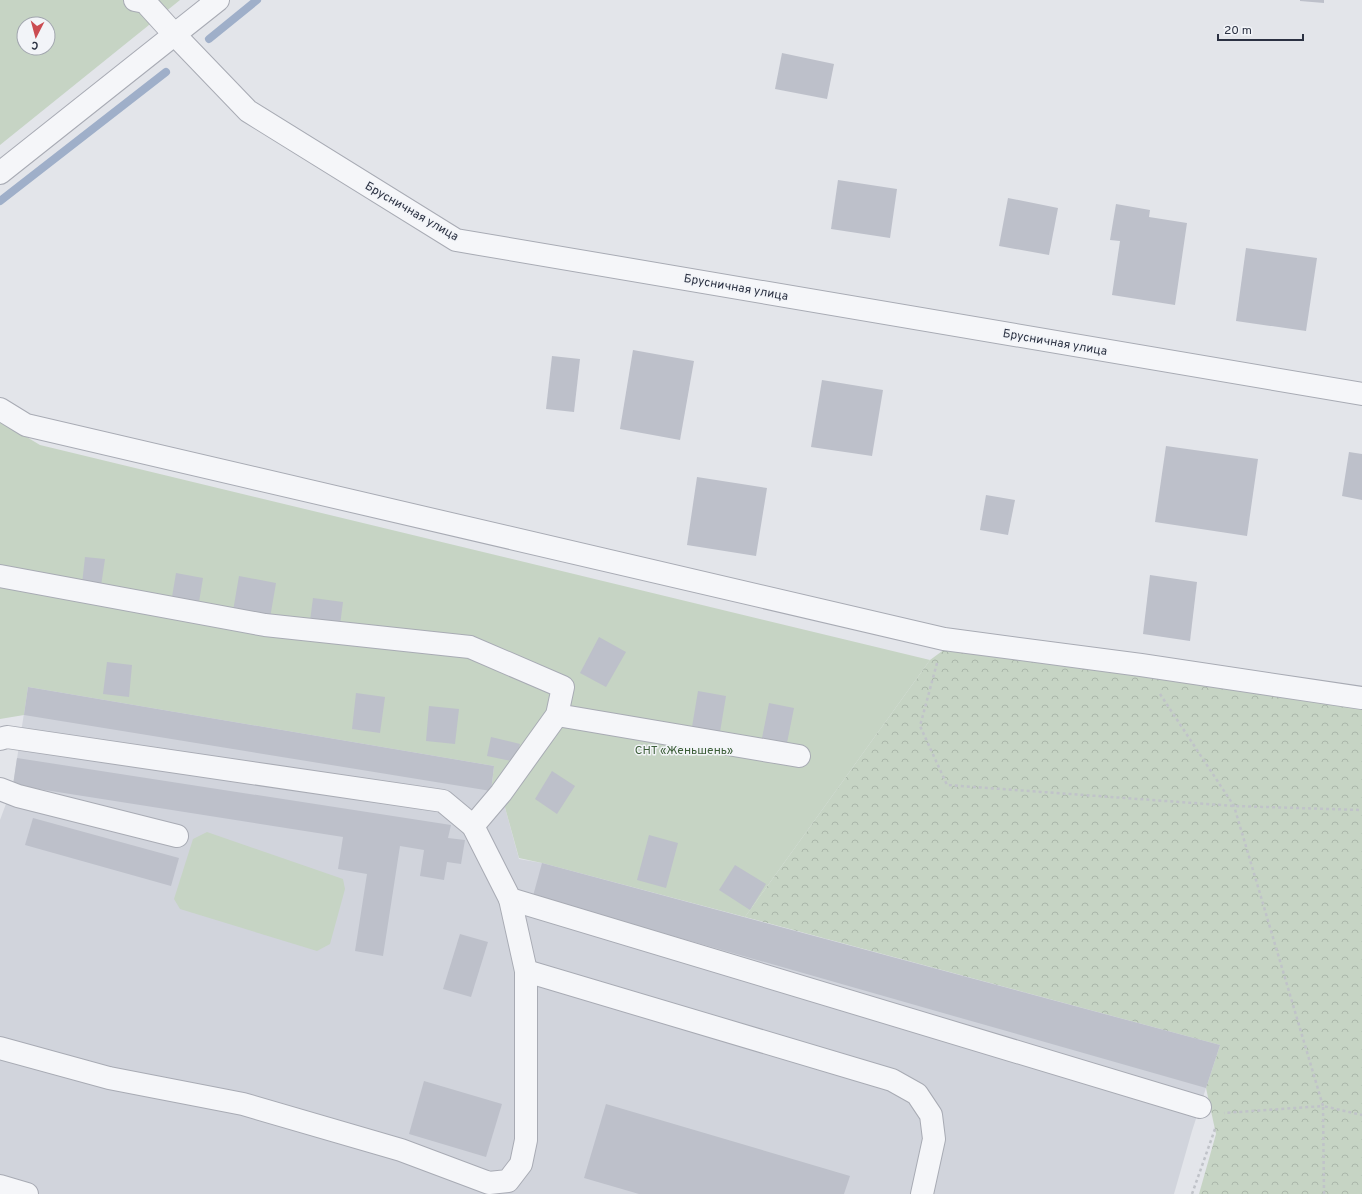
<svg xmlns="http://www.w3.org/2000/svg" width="1362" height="1194" font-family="Overpass,sans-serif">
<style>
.built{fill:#d1d4dc}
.forest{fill:url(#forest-crowns)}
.garden{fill:#c6d4c4;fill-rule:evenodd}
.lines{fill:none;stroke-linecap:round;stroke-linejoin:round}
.stream{stroke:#9fafc9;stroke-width:8}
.building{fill:#bdc0ca}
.minor-casing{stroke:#a8abb4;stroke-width:24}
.path{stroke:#c0c3c9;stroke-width:2.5;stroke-dasharray:3 3;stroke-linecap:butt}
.minor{stroke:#f5f6f9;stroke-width:22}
.labels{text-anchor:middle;stroke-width:3;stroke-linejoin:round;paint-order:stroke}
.street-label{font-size:12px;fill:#2b3142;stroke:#f2f4f8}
.park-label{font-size:12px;fill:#3c5e38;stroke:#f2f4f8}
</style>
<defs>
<pattern id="forest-crowns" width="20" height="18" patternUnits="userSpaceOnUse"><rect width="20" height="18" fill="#c6d4c4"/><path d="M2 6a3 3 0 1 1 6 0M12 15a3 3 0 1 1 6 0" fill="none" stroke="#aab6aa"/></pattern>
</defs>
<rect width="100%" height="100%" fill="#e3e5ea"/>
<!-- built -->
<polygon class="built" points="28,687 494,766 491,791 501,793 519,859 542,863 1220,1045 1192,1131 1174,1194 0,1194 0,820 13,785"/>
<!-- forest -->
<polygon class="forest" points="945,649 1362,707 1362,1194 1199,1194 1216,1134 1206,1088 1220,1045 745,917 930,660"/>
<!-- garden -->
<g class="garden">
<path d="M 0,0 L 180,0 L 0,145 ZM 24,24 L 48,24 L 48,48 L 24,48 Z"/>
<polygon points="0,421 40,445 930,660 745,917 542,863 519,858 501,793 491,791 494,766 28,687 24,715 0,719"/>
<polygon points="207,832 343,879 345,889 330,944 317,951 180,909 174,899 193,839"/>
</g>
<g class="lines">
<!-- stream -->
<g class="stream">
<polyline points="209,39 257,0"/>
<polyline points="0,201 166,72"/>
</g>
</g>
<!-- building -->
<g class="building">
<polygon points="1300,0 1324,0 1324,3 1300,1"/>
<polygon points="782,53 834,64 827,99 775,89"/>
<polygon points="838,180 897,189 890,238 831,229"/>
<polygon points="1008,198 1058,208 1049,255 999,246"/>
<polygon points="1116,204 1150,210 1149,217 1187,223 1175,305 1112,295 1120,241 1110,240"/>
<polygon points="1246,248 1317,258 1306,331 1236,321"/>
<polygon points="633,350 694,361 680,440 620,429"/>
<polygon points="552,356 580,359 574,412 546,409"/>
<polygon points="822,380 883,390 872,456 811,447"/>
<polygon points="1166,446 1258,459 1247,536 1155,522"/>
<polygon points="1349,452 1362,454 1362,500 1342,496"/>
<polygon points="697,477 767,488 756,556 687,545"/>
<polygon points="986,495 1015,500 1008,535 980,530"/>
<polygon points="85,557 105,559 101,586 82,584"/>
<polygon points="176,573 203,578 199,602 172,597"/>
<polygon points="1150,575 1197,582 1190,641 1143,634"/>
<polygon points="239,576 276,583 270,618 233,611"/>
<polygon points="313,598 343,602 340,625 310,621"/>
<polygon points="599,637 626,652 606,687 580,673"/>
<polygon points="107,662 132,665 129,697 103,694"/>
<polygon points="28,687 494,766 491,791 24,715"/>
<polygon points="698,691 726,696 720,732 692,727"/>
<polygon points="356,693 385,697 380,733 352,729"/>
<polygon points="769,703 794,708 787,743 762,738"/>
<polygon points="429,706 459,709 455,744 426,741"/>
<polygon points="491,737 520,744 516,762 487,756"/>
<polygon points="17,758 451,825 448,838 465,840 461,864 447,862 444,880 420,876 424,850 400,846 383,956 355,951 367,874 338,869 343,837 13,785"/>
<polygon points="552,771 575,786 557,814 535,799"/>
<polygon points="33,818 179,858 171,886 25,845"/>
<polygon points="649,835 678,843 666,888 637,880"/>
<polygon points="542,863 1220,1045 1206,1088 533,896"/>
<polygon points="735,865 766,884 750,910 719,890"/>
<polygon points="460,934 488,942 471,997 443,989"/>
<polygon points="424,1081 502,1104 486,1157 409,1134"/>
<polygon points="606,1104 850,1176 844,1194 639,1194 584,1178"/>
</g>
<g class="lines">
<defs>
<g id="minor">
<polyline points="135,0 145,2 174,34 248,111 456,240 1362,394"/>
<polyline points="0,173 218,0"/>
<polyline points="0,409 26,425 944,639 1141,665 1362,698"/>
<polyline points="0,576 265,625 470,647 563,687 557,715 501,793 473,826"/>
<polyline points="557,715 799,756"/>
<polyline points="0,739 7,737 443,801 473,826 510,899 1200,1107"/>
<polyline points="0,789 18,796 177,836"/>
<polyline points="526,971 892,1080 917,1094 931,1115 934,1139 922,1194"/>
<polyline points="0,1048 109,1078 243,1104 401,1150 489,1183 508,1181 521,1164 526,1140 526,971 510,899"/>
<polyline points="0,1186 27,1194"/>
</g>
</defs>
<!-- minor casing -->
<use href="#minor" class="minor-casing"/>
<!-- path -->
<g class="path">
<polyline points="937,663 920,726 947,785 1234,806 1362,810"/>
<polyline points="1160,694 1234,806 1323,1106 1224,1113"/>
<polyline points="1192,1194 1215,1129"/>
<polyline points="1324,1194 1323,1106 1362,1115"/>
</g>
<!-- minor -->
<use href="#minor" class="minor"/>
</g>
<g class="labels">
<!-- street labels -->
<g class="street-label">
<text transform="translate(412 211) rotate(30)" y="4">Брусничная улица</text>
<text transform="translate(736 287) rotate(10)" y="4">Брусничная улица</text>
<text transform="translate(1055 342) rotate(10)" y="4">Брусничная улица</text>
</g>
<!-- park labels -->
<g class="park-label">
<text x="684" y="754">СНТ «Женьшень»</text>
</g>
</g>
<!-- north arrow -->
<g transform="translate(36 36) rotate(186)"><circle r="19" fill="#f2f4f8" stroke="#a2a6af"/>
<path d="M0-3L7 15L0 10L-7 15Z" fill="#cb4c52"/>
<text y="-6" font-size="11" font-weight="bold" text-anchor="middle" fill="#2b3142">С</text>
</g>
<!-- scale -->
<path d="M1218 34v6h85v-6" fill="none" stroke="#2b3142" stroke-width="2"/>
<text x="1224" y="34" font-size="12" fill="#2b3142" stroke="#f2f4f8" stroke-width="3" paint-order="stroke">20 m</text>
</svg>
